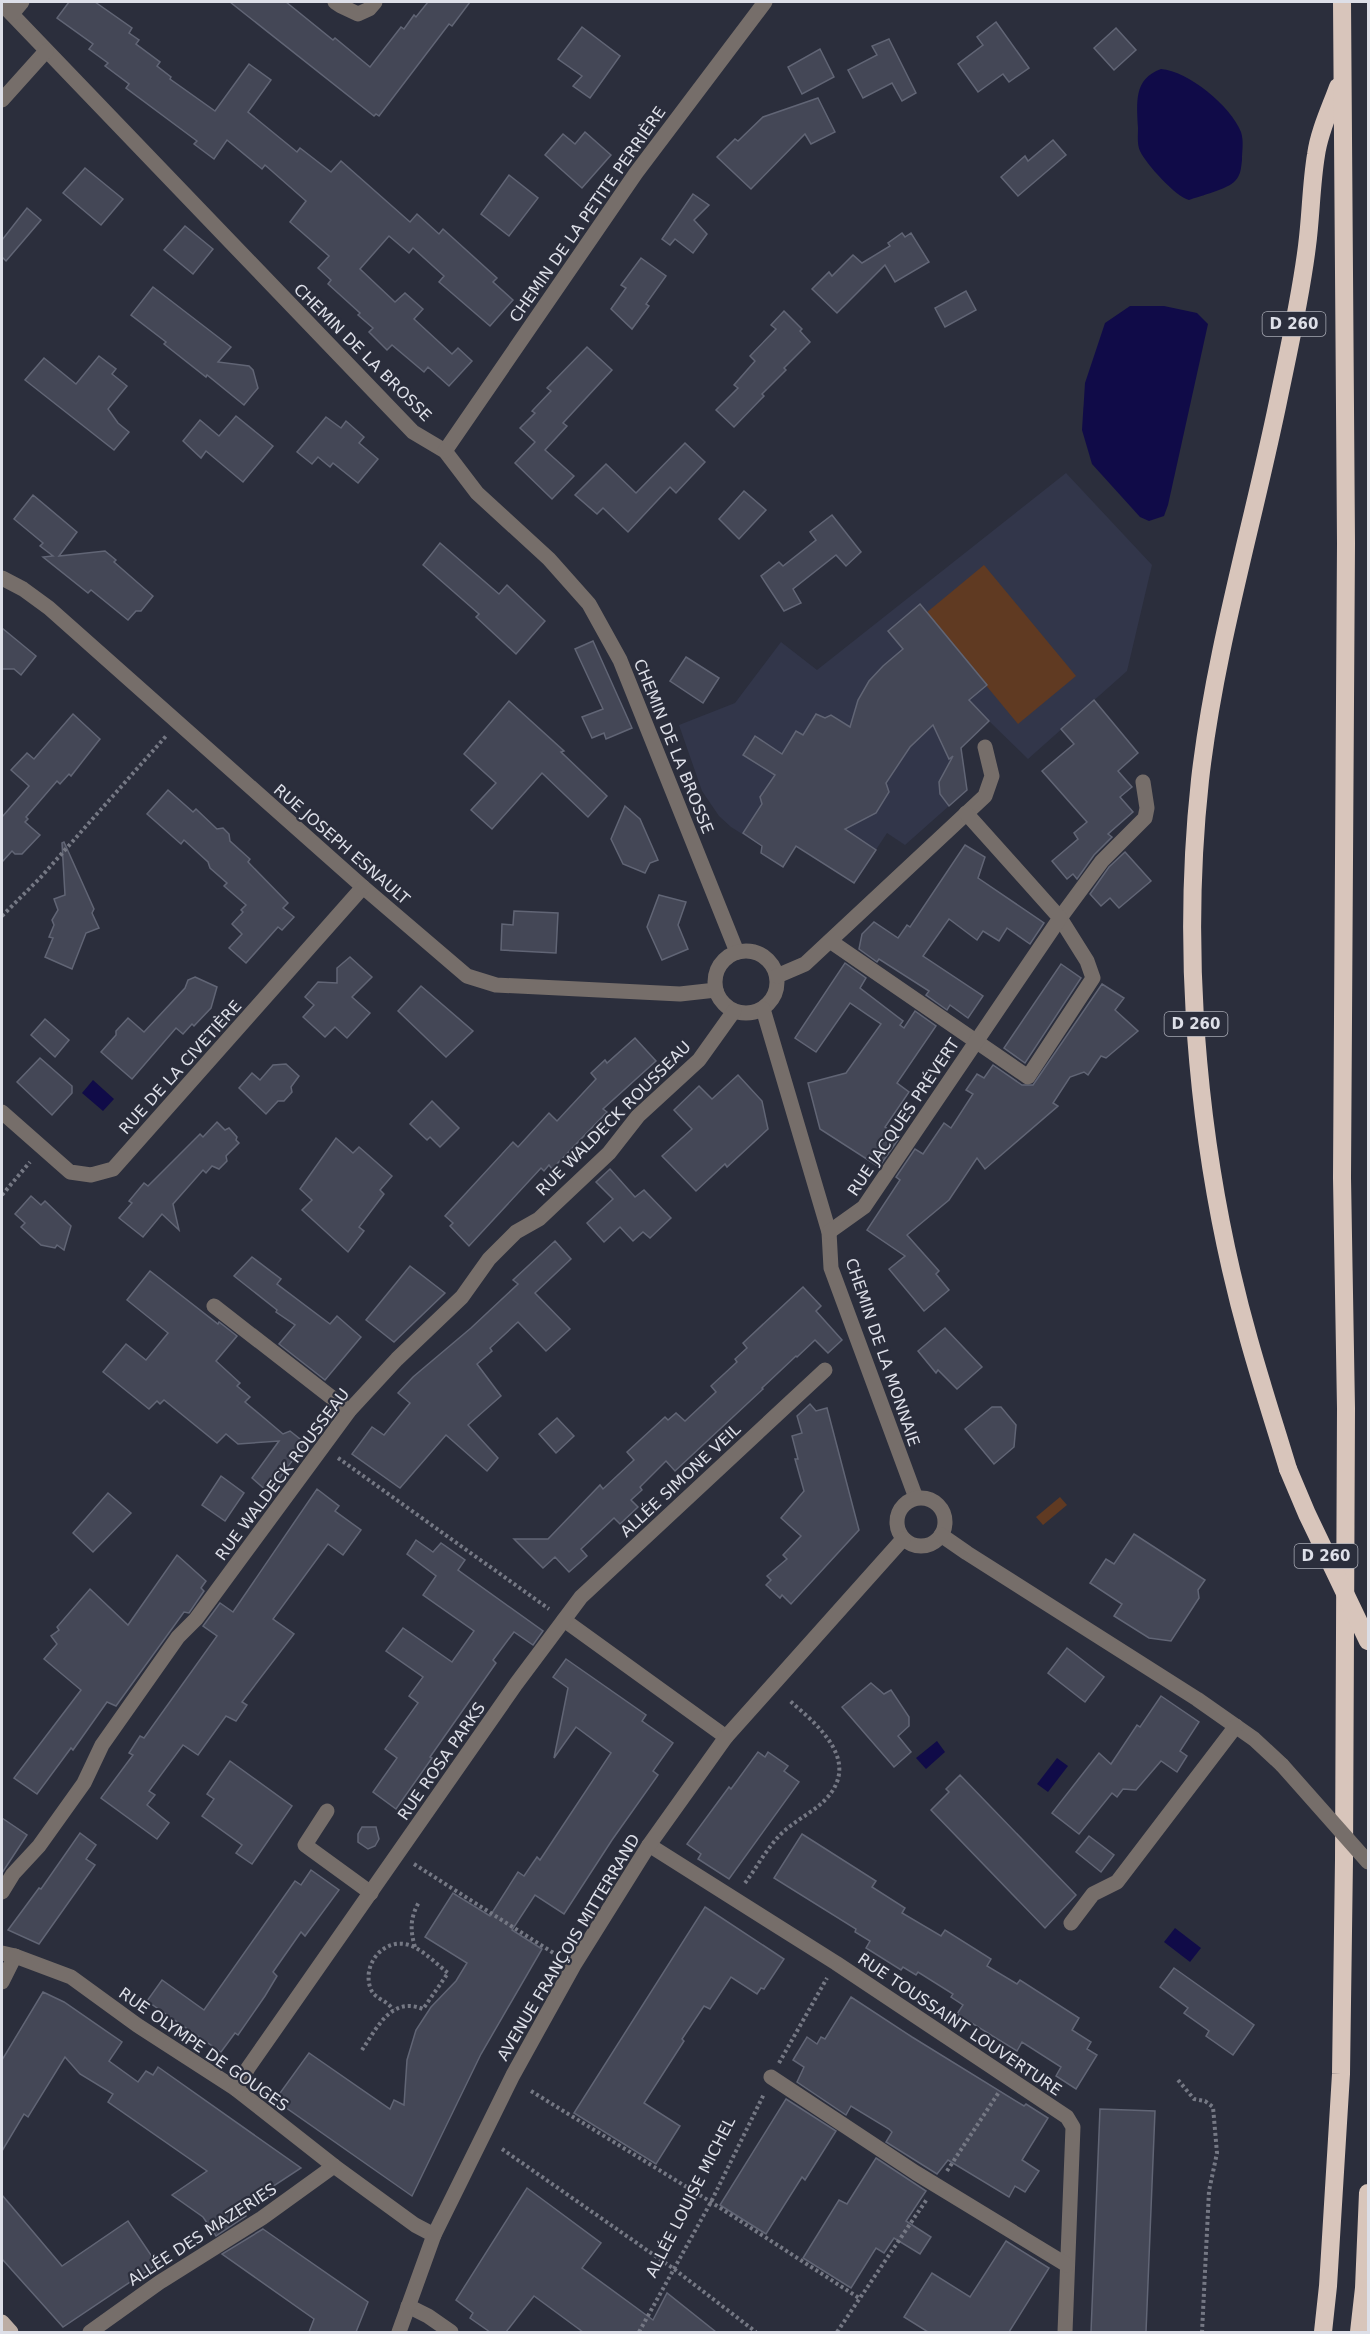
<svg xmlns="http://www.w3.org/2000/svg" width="1370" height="2334" font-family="'DejaVu Sans',sans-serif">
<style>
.built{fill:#32364a}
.green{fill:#603a22}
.water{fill:#100b48}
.building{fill:#444756;stroke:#616575;stroke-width:1.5}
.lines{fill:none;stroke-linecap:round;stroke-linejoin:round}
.path{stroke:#757884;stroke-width:4;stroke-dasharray:3 3;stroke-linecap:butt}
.minor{stroke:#766e6a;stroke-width:15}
.major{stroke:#bcada4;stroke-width:15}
.highway{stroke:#d8c5bb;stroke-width:18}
.minor-bridge{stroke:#766e6a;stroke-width:15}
.highway-bridge{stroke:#d8c5bb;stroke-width:18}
.labels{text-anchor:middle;stroke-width:4.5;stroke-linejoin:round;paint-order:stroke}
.shield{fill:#2b2e3c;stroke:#a8aab4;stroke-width:1.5}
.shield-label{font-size:15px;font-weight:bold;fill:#dddfe8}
.street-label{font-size:16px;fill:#dddfe8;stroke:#2b2e3c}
</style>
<rect width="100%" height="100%" fill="#2b2e3c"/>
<!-- built -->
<polygon class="built" points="1066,473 1152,565 1127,671 1028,759 989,721 961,748 967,790 905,845 887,833 854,883 796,846 784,865 781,866 762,854 763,847 731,827 719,816 702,791 679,725 735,703 781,642 817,670"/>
<!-- green -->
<g class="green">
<polygon points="984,565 1076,676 1018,724 926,613"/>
<polygon points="1060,1497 1067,1505 1043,1525 1036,1517"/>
</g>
<!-- water -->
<g class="water">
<path d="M 1161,69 C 1188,71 1231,106 1241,132 C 1244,141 1242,151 1242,160 C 1241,168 1241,175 1235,181 C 1228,189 1200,196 1189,200 C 1176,197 1146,164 1140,151 C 1137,145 1138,135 1138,128 C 1137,103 1133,79 1161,69 Z"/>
<polygon points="1130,306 1164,306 1197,313 1208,324 1168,505 1164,516 1149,521 1140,517 1092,464 1082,430 1085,383 1105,323"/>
<polygon points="93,1080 114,1099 103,1111 82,1093"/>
<polygon points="937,1741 945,1752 926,1769 916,1758"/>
<polygon points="1057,1758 1068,1766 1048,1792 1037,1784"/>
<polygon points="1175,1928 1201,1948 1190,1962 1164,1942"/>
</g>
<!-- building -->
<g class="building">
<polygon points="69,2 95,2 132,28 129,33 139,40 136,44 160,62 157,66 171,77 170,79 215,111 249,64 271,80 248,112 297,152 300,148 331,172 341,161 410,222 417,214 439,234 443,229 497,278 493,282 513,300 490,326 439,282 444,276 413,248 409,253 389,236 360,269 395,302 405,293 423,309 414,319 452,354 458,348 472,361 449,386 428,367 424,372 392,345 387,350 369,332 373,328 358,315 360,313 328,284 331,280 318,268 329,256 290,222 306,201 265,165 262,169 227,140 214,159 194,144 197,141 126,88 129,84 105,66 108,63 89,49 93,44 57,18"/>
<polygon points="230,2 286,2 333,40 335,38 370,67 401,27 404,29 414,15 416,17 428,2 470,2 452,26 449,24 379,116 376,114 374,116"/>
<polygon points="996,22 1029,68 1009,82 1003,74 978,92 958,64 983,45 977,37"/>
<polygon points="582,27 620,56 590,98 573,86 582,76 558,59"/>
<polygon points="1116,28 1136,50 1114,70 1094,48"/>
<polygon points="889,39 916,93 902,101 892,83 863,98 848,70 877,55 872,46"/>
<polygon points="820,49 834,77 802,94 788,67"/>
<polygon points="818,98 835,132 811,144 805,134 751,189 717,157 735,139 738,141 763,117"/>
<polygon points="585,132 611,155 582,188 545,155 563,134 575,144"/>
<polygon points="1053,140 1066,155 1018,196 1001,177 1025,156 1028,161"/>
<polygon points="85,168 123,199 101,225 63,193"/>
<polygon points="509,175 538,198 509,236 481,214"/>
<polygon points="693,194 709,205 694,220 707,234 693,253 675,239 670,245 662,239"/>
<polygon points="27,208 41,220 6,261 2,257 2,240"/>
<polygon points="185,226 213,249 193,274 164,250"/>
<polygon points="902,233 905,237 911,233 929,262 895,282 885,265 837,313 812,289 829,272 832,276 853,255 862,263 890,246 888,243"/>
<polygon points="641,258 666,276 646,304 649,306 632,329 611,309 626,288 621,285"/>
<polygon points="153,287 231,347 218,362 249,366 253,370 258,388 244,405 207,375 206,377 164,344 166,342 131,315"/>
<polygon points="966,291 976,310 945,327 935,308"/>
<polygon points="784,311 802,329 800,331 810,342 784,368 786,370 762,394 764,396 734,427 716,410 738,388 734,385 755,361 750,356 776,329 771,325"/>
<polygon points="587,347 612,370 563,423 567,426 545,450 574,476 552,499 515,463 535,442 520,428 535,413 532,411 551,391 547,388"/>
<polygon points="99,356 116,369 112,374 127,386 108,409 118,423 129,432 114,450 25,380 44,358 76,384"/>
<polygon points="236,416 273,446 243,482 206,451 201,458 183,441 200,420 219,436"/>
<polygon points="326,417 341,428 346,421 364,437 359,443 378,459 358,483 333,463 330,467 318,457 312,464 297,452"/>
<polygon points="685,443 705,462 676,493 670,487 628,532 603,508 597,514 575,495 606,464 636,493"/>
<polygon points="744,491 766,510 739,539 719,519"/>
<polygon points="33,495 77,532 59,556 105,551 116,560 114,562 153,596 141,611 136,611 128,620 91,590 88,593 43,557 53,556 40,546 43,543 14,519"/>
<polygon points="832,515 861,552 846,566 836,555 793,589 801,603 784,611 761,576 779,562 783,566 816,540 810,532"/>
<polygon points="440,543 499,594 507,585 545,621 516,654 476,617 479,614 423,565"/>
<polygon points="920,604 987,685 969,700 989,721 961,748 967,790 949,806 940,794 939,782 953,756 949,759 933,725 910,747 886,783 889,792 876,813 845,829 876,850 854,883 796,846 783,867 761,853 762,846 743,833 762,804 760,797 775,775 743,755 755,736 782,754 796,731 803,735 816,714 825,718 831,715 850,727 858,700 869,681 883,666 903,649 888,631"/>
<polygon points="2,628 36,656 21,675 14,669 2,669"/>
<polygon points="593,641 632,728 606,739 604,733 592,738 582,717 603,709 575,649"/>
<polygon points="686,657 719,678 703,703 670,681"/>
<polygon points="1094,700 1138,753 1118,771 1132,787 1120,797 1133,812 1108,834 1112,837 1094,855 1077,879 1073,874 1067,879 1052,861 1078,839 1074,833 1087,822 1042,771 1074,744 1061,729"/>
<polygon points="509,701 564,751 561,752 607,796 588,817 542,773 492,829 471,810 496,783 464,754"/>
<polygon points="73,714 100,739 71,776 69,774 60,784 57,781 26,817 28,819 25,822 40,835 22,854 15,854 12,851 2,862 2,817 29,786 11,770 27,753 34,759"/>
<polygon points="168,790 193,812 196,809 217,829 223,828 229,834 230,841 250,859 248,862 288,903 283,908 294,917 282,930 278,927 246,963 229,948 242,934 232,924 243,912 241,910 246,905 224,886 227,883 210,868 208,862 184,840 181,844 147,814"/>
<polygon points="625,806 640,819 658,860 650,863 645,873 623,864 611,839"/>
<polygon points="64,842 94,909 92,913 99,928 86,933 72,969 45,957 53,938 49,937 54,925 52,920 58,910 54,899 65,895 62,843"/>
<polygon points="965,845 985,857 978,878 1044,923 1030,944 1007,928 999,941 983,931 977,940 949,919 923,956 983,996 968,1018 950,1005 947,1010 926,995 929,991 879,959 877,962 859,949 862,934 874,922 898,938 907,925 910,927"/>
<polygon points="1125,852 1151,881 1119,908 1110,898 1101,906 1090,894 1109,867"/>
<polygon points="659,895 686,902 678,925 688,949 662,960 647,927"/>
<polygon points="514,911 558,913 556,953 501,950 502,924 513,925"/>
<polygon points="350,957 372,977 352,997 370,1013 347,1038 335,1027 325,1037 303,1017 314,1005 305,997 318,982 337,983 337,968"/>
<polygon points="845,963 866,978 860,988 903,1021 900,1025 904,1028 915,1011 936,1026 897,1083 909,1092 885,1127 900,1137 879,1167 820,1129 808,1083 846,1073 881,1024 850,1003 816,1052 795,1038"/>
<polygon points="1061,964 1081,978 1025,1063 1004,1048"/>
<polygon points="195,977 217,987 211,1008 194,1026 192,1024 183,1034 176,1028 132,1079 101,1052 116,1035 116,1031 128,1018 144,1032 185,988 188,980"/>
<polygon points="1102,984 1124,998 1115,1010 1138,1031 1106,1058 1101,1056 1088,1075 1084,1072 1070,1077 1053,1103 1058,1106 985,1169 977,1158 949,1200 907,1235 939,1271 936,1274 949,1290 924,1311 889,1269 905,1256 867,1230 900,1180 896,1177 915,1149 923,1154 944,1123 951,1128 973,1094 966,1090 977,1074 984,1078 993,1065 1022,1085 1033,1085"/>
<polygon points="421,986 473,1031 446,1057 398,1011"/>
<polygon points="45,1019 69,1040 55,1057 31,1035"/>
<polygon points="635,1038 656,1061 603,1109 607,1112 552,1169 549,1165 544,1171 541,1168 469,1246 450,1226 453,1223 445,1216 513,1142 518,1147 549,1113 557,1121 596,1079 591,1073 605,1060 607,1063"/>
<polygon points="40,1058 72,1086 72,1093 52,1115 17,1082"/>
<polygon points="286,1064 299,1076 291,1087 292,1092 284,1101 278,1101 266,1114 239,1088 252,1073 260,1080 273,1065"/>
<polygon points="738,1075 762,1101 768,1129 727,1167 725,1164 696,1191 662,1156 692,1129 674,1110 699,1086 712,1099"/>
<polygon points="432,1101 459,1128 440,1147 430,1137 427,1140 410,1124"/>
<polygon points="217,1122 225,1130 229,1128 237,1137 236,1140 239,1143 226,1156 227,1161 219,1169 212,1166 206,1173 203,1170 173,1204 179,1230 162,1214 143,1237 119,1218 132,1203 129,1201 144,1183 148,1186 200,1134 203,1137"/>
<polygon points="336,1138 353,1153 359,1147 392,1176 380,1190 384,1194 359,1227 364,1231 348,1252 302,1210 312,1200 300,1189"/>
<polygon points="610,1169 635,1197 644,1190 671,1218 650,1238 643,1232 633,1241 620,1227 604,1242 587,1223 613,1199 596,1182"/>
<polygon points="31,1196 41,1205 45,1201 71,1226 64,1250 57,1245 55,1248 41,1245 21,1227 25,1223 15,1214"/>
<polygon points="555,1241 571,1259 535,1293 570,1329 546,1351 518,1322 490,1348 492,1351 477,1364 501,1396 468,1425 498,1458 487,1471 446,1435 400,1488 352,1454 372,1427 384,1435 410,1403 398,1393 413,1377 471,1328 518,1284 513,1280"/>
<polygon points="252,1257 281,1279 277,1284 330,1324 337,1316 361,1337 325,1380 279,1344 295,1325 276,1312 277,1310 234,1276"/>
<polygon points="410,1266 445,1293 394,1342 366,1320"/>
<polygon points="150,1271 218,1324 219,1322 237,1336 216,1361 240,1383 237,1386 250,1397 245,1402 283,1434 290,1431 305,1443 269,1493 252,1478 279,1441 238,1444 226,1434 217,1443 164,1400 160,1404 157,1401 149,1409 103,1372 126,1344 146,1360 168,1333 127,1300"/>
<polygon points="803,1287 821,1306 816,1311 842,1340 828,1353 815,1340 797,1357 796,1356 762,1388 763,1389 675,1471 666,1461 640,1487 642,1490 631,1500 638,1507 620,1524 614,1518 581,1549 587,1556 569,1572 555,1557 543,1568 514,1539 548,1539 600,1485 603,1489 634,1460 627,1452 665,1417 668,1420 676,1413 685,1421 716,1392 711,1386 737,1362 735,1359 747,1348 743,1343"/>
<polygon points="945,1328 982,1367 957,1389 938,1370 936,1373 918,1351"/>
<polygon points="810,1404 816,1411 827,1408 859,1530 791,1604 782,1595 780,1598 766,1585 771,1580 767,1576 787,1559 783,1555 801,1536 781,1518 804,1491 795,1459 798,1459 792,1436 802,1433 797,1416"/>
<polygon points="992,1407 1001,1407 1016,1425 1014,1447 994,1464 965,1429"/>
<polygon points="557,1418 574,1436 556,1453 539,1434"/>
<polygon points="221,1476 244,1493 225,1521 202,1505"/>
<polygon points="317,1489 339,1506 335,1511 361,1530 343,1555 328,1544 273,1619 294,1634 242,1702 247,1705 236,1721 226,1716 198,1755 183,1745 149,1791 155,1795 147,1805 169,1823 157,1839 101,1798 133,1755 129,1753 140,1736 144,1738 217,1636 203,1626 220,1603 233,1612"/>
<polygon points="108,1493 131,1513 93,1552 73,1533"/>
<polygon points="1134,1534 1205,1580 1198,1590 1199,1598 1171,1641 1149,1638 1114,1616 1122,1604 1090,1583 1106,1559 1114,1564"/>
<polygon points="416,1540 433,1552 441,1543 465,1560 458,1570 543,1631 533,1645 514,1632 493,1660 496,1663 430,1757 432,1758 396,1809 373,1792 397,1758 385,1749 418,1703 409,1696 423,1677 386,1651 403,1628 452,1662 474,1631 423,1595 436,1576 407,1554"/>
<polygon points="177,1555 206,1581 201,1588 204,1591 189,1613 184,1612 116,1706 107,1702 73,1750 71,1748 37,1794 14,1778 81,1690 44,1659 57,1644 51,1636 59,1630 57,1627 90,1589 128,1625"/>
<polygon points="1067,1648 1104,1677 1085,1702 1048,1673"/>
<polygon points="566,1659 646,1715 642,1721 673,1743 653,1771 658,1775 612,1840 564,1914 535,1895 512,1930 542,1949 481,2054 412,2196 275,2100 309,2053 390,2109 394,2100 404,2105 407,2060 416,2030 431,2007 456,1981 467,1963 425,1937 453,1893 490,1916 518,1872 524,1876 537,1857 540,1860 611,1753 576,1727 554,1758 568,1688 553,1677"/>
<polygon points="871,1683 884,1694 891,1690 909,1717 909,1726 898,1736 911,1752 894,1767 842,1707"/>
<polygon points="1161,1696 1199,1722 1180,1751 1187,1756 1177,1772 1161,1761 1136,1790 1123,1789 1117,1797 1112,1793 1079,1834 1052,1813 1099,1753 1111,1764 1137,1725 1140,1727"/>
<polygon points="758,1752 765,1757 768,1752 788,1766 784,1771 799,1782 729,1879 698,1859 701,1854 687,1844 729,1787 731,1789"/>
<polygon points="230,1761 292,1806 252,1864 236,1853 242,1845 202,1816 214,1799 207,1794"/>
<polygon points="960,1775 1076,1895 1045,1928 931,1810 949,1792 946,1789"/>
<polygon points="2,1818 27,1835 2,1873"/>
<polygon points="362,1827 376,1827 379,1839 375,1846 368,1849 358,1842 358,1834"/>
<polygon points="80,1833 96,1845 86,1859 95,1865 39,1944 8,1930 39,1888 41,1889"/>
<polygon points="802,1834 876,1881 872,1887 905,1908 902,1913 941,1936 945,1930 991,1959 987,1966 1017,1984 1020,1980 1079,2018 1072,2030 1091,2042 1087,2049 1097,2055 1076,2089 1056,2076 1061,2067 1022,2042 1017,2051 957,2014 963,2005 951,1997 953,1994 918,1972 916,1975 903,1967 901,1970 866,1948 870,1941 855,1932 856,1929 774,1878"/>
<polygon points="1089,1836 1114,1855 1101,1872 1076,1852"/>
<polygon points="311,1870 339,1890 305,1936 301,1932 273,1972 277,1976 265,1996 238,2035 235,2033 221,2052 147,2001 162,1980 204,2010 295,1881 301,1885"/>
<polygon points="705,1907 784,1959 764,1989 761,1988 757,1994 731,1977 710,2009 704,2006 682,2039 684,2041 644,2103 680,2126 656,2164 574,2113"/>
<polygon points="1174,1968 1254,2025 1233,2055 1206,2036 1209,2031 1184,2013 1188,2008 1160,1987"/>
<polygon points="43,1992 64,2002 122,2042 109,2061 138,2082 146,2071 153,2075 158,2067 301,2168 237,2210 246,2216 216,2236 203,2217 172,2195 207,2171 108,2102 113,2094 80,2074 65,2057 28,2117 24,2114 2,2151 2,2060"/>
<polygon points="851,1997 912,2037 1024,2106 1026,2104 1048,2118 1022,2160 1039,2171 1025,2192 1015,2186 1009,2197 948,2160 937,2174 886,2142 892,2132 889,2129 851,2106 846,2115 797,2082 804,2067 793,2060 807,2037 817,2044 821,2037 825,2039"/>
<polygon points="786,2099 836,2131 805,2180 802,2177 766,2234 720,2205"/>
<polygon points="1100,2109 1155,2111 1146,2332 1091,2332"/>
<polygon points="876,2158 926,2191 906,2221 931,2237 920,2254 894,2238 884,2253 876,2248 851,2288 803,2258 839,2200 847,2204"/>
<polygon points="527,2188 601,2243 582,2268 653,2320 667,2293 716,2332 583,2332 534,2296 506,2332 490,2332 470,2318 473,2313 456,2300"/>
<polygon points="2,2195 62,2266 128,2221 157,2264 63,2327 2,2259"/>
<polygon points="263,2229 368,2302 356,2332 309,2332 314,2319 222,2254"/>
<polygon points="1006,2241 1049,2268 1009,2332 928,2332 904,2317 932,2273 970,2297"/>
</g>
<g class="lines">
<!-- path -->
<g class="path">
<polyline points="2,916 41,877 167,735"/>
<polyline points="2,1195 30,1162"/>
<polyline points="338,1458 549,1609"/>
<polyline points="414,1864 555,1954"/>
<path d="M 745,1883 C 757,1867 767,1848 781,1834 C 794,1821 812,1813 825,1800 C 862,1762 819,1726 790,1701"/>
<path d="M 415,1947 C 410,1930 410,1918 419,1902"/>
<path d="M 362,2050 C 377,2028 391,1996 423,2009 L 448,1973 C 438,1965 426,1953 414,1947 C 388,1934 362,1961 370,1987 C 374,2000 387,1999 393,2010"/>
<polyline points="779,2063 827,1978"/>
<polyline points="1178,2080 1194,2099 1205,2101 1213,2107 1217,2153 1209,2191 1202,2332"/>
<polyline points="531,2091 711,2202 859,2298"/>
<polyline points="502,2149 674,2269 756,2332"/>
<polyline points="947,2171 999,2092"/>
<polyline points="639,2332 711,2202 764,2094"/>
<polyline points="837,2332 927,2199"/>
</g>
<!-- minor -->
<g class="minor">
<polyline points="335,2 341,6 358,14 369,9 375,2"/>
<polyline points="2,4 413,432 445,451 477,493 549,559 589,604 620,660 737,952"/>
<polyline points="12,14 22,2"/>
<polyline points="2,100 46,51"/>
<polyline points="445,451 636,173 765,2"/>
<polyline points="2,578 23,589 49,608 363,887 467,976 496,985 680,994 716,990"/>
<polyline points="830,941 1028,1077 1093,978 1087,961 1060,918 1102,861 1145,818 1147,808 1143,782"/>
<circle cx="746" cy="982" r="31"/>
<polyline points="777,976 805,964 985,796 992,776 985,747"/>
<polyline points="763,1009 829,1232 831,1268 916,1498"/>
<polyline points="2,1112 70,1172 91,1175 113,1169 363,887"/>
<polyline points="829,1232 864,1207 1060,918 966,813"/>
<polyline points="214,1306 349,1411"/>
<circle cx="921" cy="1522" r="24"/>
<polyline points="941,1535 967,1553 1197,1699 1254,1739 1282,1765"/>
<polyline points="564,1620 726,1737"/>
<polyline points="327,1811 305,1845 371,1893"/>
<polyline points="649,1845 836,1963 1067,2117 1073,2127 1065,2332"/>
<polyline points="2,1892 13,1874 39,1846 84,1783 102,1745 178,1637 196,1619 349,1411 397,1359 462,1297 489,1259 516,1232 539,1219 609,1153 638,1116 699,1060 734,1011"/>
<polyline points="1071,1923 1093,1894 1117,1882 1236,1726"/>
<polyline points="2,1953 15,1956 71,1977 137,2025 236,2089 334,2166 415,2225 434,2235"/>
<polyline points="2,1982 15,1956"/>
<polyline points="771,2077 916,2173 1067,2265"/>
<polyline points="236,2089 248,2068 516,1684 581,1597 825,1370"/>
<polyline points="408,2306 428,2316 451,2332"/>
<polyline points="90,2332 160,2282 262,2218 334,2166"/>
<polyline points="399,2332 434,2235 513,2075 574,1965 649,1845 726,1737 903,1539"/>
</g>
<!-- major -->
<polyline class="major" points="2,2322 11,2332"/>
<!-- highway -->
<g class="highway">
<path d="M 1288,1469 C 1275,1426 1261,1383 1249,1340 C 1199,1163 1180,963 1200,780 C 1215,648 1254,521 1280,392 C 1290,344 1301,295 1307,246 C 1311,216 1311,185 1316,155 C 1319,132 1330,109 1338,87"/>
<polyline points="1323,2332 1328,2286 1341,2074 1344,1860 1346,1408 1342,1178 1346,543 1342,2"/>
<polyline points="1359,2332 1364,2288 1368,2193"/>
</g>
<!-- minor-bridge -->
<polyline class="minor-bridge" points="1282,1765 1368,1862"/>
<!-- highway-bridge -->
<polyline class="highway-bridge" points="1288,1469 1307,1514 1368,1641"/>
</g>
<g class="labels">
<!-- shield labels -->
<g class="shield">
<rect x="1262.5" y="312" width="63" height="24" rx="4.5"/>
<rect x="1164.5" y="1012" width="63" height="24" rx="4.5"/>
<rect x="1294.5" y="1544" width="63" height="24" rx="4.5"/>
</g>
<g class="shield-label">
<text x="1294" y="329">D 260</text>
<text x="1196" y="1029">D 260</text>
<text x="1326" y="1561">D 260</text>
</g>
<!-- street labels -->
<g class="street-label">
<text transform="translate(587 214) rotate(-55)" y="6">CHEMIN DE LA PETITE PERRIÈRE</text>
<text transform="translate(363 352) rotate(45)" y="6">CHEMIN DE LA BROSSE</text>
<text transform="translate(674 746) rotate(68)" y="6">CHEMIN DE LA BROSSE</text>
<text transform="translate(342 844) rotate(41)" y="6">RUE JOSEPH ESNAULT</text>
<text transform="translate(180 1067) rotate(-48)" y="6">RUE DE LA CIVETIÈRE</text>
<text transform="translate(903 1117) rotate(-56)" y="6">RUE JACQUES PRÉVERT</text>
<text transform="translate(613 1118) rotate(-45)" y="6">RUE WALDECK ROUSSEAU</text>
<text transform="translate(883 1352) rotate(71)" y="6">CHEMIN DE LA MONNAIE</text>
<text transform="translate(282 1474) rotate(-53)" y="6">RUE WALDECK ROUSSEAU</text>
<text transform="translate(680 1480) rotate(-43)" y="6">ALLÉE SIMONE VEIL</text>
<text transform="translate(441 1761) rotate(-55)" y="6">RUE ROSA PARKS</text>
<text transform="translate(568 1947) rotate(-59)" y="6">AVENUE FRANÇOIS MITTERRAND</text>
<text transform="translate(960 2024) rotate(34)" y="6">RUE TOUSSAINT LOUVERTURE</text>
<text transform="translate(204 2049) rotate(35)" y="6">RUE OLYMPE DE GOUGES</text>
<text transform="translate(690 2197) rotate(-63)" y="6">ALLÉE LOUISE MICHEL</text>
<text transform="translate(202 2234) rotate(-33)" y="6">ALLÉE DES MAZERIES</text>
</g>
</g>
<!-- border -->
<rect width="1370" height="2334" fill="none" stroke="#dddfe8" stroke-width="6"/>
</svg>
